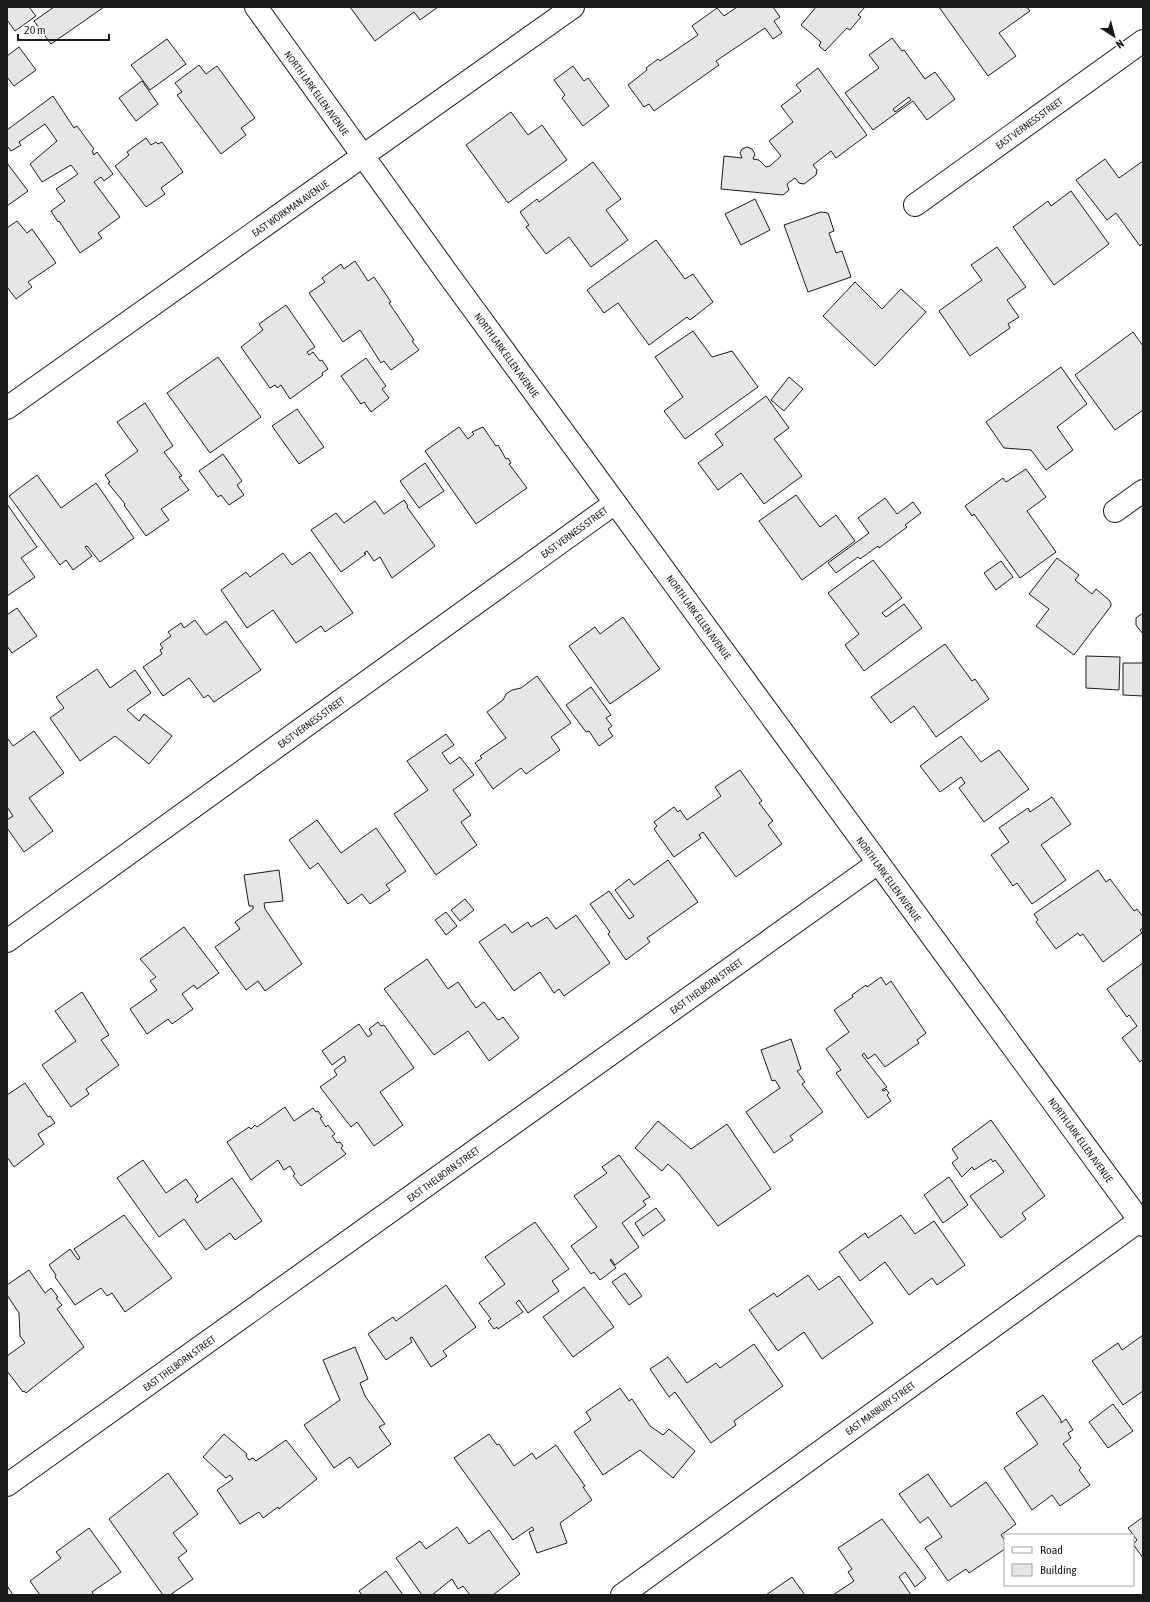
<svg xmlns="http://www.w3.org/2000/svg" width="1150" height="1602" font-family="'Asap Condensed',sans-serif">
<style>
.building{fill:#e6e6e6;stroke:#1a1a1a;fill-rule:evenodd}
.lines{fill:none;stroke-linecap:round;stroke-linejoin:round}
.minor-casing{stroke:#1a1a1a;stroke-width:24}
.minor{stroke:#fff;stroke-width:22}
.labels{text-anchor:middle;stroke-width:3;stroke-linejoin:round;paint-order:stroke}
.street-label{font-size:10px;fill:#1a1a1a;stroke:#fff}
</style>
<rect width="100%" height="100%" fill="#fff"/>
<!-- building -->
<g class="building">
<polygon points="7,7 29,7 36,16 15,31 7,20"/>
<polygon points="54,7 104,7 51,44 34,21"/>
<polygon points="350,7 438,7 420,20 414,12 375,41"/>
<polygon points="737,7 773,7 780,17 774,21 782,33 773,39 765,28 716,61 719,65 654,111 649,104 644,107 628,85 647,70 646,68 658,59 660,61 698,35 692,26 717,8 724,16"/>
<polygon points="816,7 865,7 858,15 861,17 850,30 847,28 825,51 819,46 821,42 801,25"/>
<polygon points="939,7 1027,7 1030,11 999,33 1016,56 988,76"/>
<path d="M 892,38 L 902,51 L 904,50 L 925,79 L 935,72 L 955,99 L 927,120 L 913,101 L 873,130 L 845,93 L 879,68 L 869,55 ZM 909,97 L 911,100 L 895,112 L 893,109 Z"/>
<polygon points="167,39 186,64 150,90 131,65"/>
<polygon points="19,47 36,70 14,86 7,77 7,56"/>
<polygon points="199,65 206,74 217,66 255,118 241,128 246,135 221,154 177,95 182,92 175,83"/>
<polygon points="573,66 584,81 588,78 609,106 583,126 562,98 565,95 554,80"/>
<polygon points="818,68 867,135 836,158 831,151 813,165 817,170 816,175 804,184 799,183 795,178 787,184 789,190 783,195 721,189 724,156 742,158 740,153 742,149 747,147 752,149 755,154 753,159 759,160 766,167 770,166 781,156 769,141 793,122 781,106 801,91 796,85"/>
<polygon points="142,81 158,104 136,121 119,98"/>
<polygon points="53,96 74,128 77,126 94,149 92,151 94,155 97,152 113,174 104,181 101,177 94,182 120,217 98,233 102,238 80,253 59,221 58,222 51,211 65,201 56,189 78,174 71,165 42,182 30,164 57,141 45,124 19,142 21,145 11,151 7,146 7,130"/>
<polygon points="511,112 528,135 542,125 567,160 508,203 466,145"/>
<polygon points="146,138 151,145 156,142 158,144 162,142 183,172 161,188 165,194 146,207 115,166 129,155 127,152"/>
<polygon points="1105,159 1119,178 1143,161 1143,243 1140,246 1116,213 1107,220 1076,180"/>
<polygon points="593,162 621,199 606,210 628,240 591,267 569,237 546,254 526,227 529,225 520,212 537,199 539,202"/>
<polygon points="7,163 28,191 7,206"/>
<polygon points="1071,191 1109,244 1054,285 1013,227 1048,201 1051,206"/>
<polygon points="755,199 770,230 741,245 725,214"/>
<polygon points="821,212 828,213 834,231 829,233 836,253 842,251 851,277 808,292 784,225"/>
<polygon points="17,221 27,233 32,229 56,263 28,282 32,287 16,299 7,287 7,228"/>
<polygon points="656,240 685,279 693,274 713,302 690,320 687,317 649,345 618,303 604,313 587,290"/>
<polygon points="997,247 1026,287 1007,300 1019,317 1008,324 1010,328 970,356 939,311 982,280 971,265"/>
<polygon points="355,261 368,281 374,277 391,302 389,303 414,340 412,341 419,350 391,370 384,361 381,363 360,330 343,342 309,293 325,282 322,278 341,264 344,269"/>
<polygon points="855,282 882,309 901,289 926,312 875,366 823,316"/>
<polygon points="286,305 315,347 307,352 309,355 313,352 320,361 322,360 328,369 322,373 323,375 290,399 281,385 277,388 275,385 270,388 241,347 263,330 259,324"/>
<polygon points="693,331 712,357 732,351 758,387 685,439 664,411 683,397 655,357"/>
<polygon points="1133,332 1143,346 1143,410 1115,430 1075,375"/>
<polygon points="218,357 261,417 210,453 167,393"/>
<polygon points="366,358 386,386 382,389 389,398 371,412 364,402 361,404 341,376"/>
<polygon points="1061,367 1087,404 1057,427 1073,450 1046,470 1031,450 1004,448 986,422"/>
<polygon points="789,377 803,389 784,411 771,400"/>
<polygon points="766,396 789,428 774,439 802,476 764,504 741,473 718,490 698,463 723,445 715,434"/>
<polygon points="145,403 173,446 164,452 182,476 179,477 189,490 161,509 169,520 146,536 124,505 125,504 108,483 110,482 105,475 138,451 117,422"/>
<polygon points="297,409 324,447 299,464 272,426"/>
<polygon points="459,427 468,439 474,434 472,432 483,427 496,446 498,445 506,459 508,458 511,463 509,464 527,488 476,524 425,451"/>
<polygon points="223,454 242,481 237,485 244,495 229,505 221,495 218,497 199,471"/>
<polygon points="425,463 444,491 419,508 400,481"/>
<polygon points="1026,469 1046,497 1027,511 1056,552 1020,578 974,514 972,516 965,506 1003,478 1006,482"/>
<polygon points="37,475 61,508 96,483 134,538 100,562 87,546 85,547 92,556 73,570 66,560 60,565 9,496"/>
<polygon points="796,495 820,527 836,515 855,541 802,580 759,521"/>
<polygon points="885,498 897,514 913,502 921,513 905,525 907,527 879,548 878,546 860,559 858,557 836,573 828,563 869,533 858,518"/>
<polygon points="404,500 408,506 407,507 435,546 392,578 380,557 374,561 367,551 364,553 366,554 341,572 311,530 336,513 344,523 375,501 384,514"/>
<polygon points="7,504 37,547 21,558 35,577 7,596"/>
<polygon points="310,552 353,613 325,632 321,626 296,643 273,610 247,628 221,590 246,572 250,577 283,553 292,565"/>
<polygon points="1057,558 1079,575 1075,580 1092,594 1096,589 1109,600 1111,603 1111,606 1074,655 1036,626 1049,609 1029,594"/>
<polygon points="873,560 902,598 882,613 886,617 904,604 922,628 864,671 845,645 859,634 828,593"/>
<polygon points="1001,561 1013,577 996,590 984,573"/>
<polygon points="17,608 37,636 12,653 7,646 7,615"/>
<polygon points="1143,613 1143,634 1136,625 1136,618"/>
<polygon points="623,617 660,669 610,704 569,646 595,627 600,634"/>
<polygon points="195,620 206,635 226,621 261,670 214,702 208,695 204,698 189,678 163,696 143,667 162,654 160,650 163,648 160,644 171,636 168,632 181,623 184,628"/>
<polygon points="945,644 972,681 975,679 989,699 936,737 914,706 891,723 871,697"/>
<polygon points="1086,656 1120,657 1119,690 1086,688"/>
<polygon points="1123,663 1143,663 1143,696 1123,695"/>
<polygon points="97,669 110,688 135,670 151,693 127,710 139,721 144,714 172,736 149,764 115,736 80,761 50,718 64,708 56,697"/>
<polygon points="537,676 571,723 551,737 560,750 526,774 521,768 493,789 475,763 482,758 480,756 506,738 487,712 503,700 506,694 512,690 521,688"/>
<polygon points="591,687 611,715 606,718 612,726 608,729 613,736 599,746 589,731 586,732 566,705"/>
<polygon points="34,731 64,773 29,798 53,831 24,852 7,828 7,820 13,816 7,807 7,740 8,739 13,746"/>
<polygon points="446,734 454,745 442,753 450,764 460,757 474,775 453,790 471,815 461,822 477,845 436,875 394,814 428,790 407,761"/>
<polygon points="961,736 981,762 999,750 1029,789 984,822 959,788 965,783 961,777 940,792 920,766"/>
<polygon points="740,770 762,801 759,803 773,821 768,825 782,844 736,877 703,832 699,835 701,838 674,857 654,829 657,826 654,822 674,807 678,812 680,810 687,820 721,796 715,787"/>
<polygon points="1052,797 1071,824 1041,845 1066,880 1032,904 1017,883 1013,886 991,855 1009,842 999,828 1028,808 1030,812"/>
<polygon points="317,820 341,853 376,828 406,871 386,885 390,890 370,904 362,894 348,904 318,863 310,869 289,840"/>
<polygon points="668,860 698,902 647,938 650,942 626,960 608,934 610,932 590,904 609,891 629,919 634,916 615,890 629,879 634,885"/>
<polygon points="279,870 283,901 264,903 265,909 302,964 265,991 258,981 246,990 215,947 240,929 235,922 253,909 253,906 249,906 244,875"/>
<polygon points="1098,870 1106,882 1110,879 1134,911 1137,909 1143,917 1143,928 1140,930 1142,933 1103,962 1083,934 1080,936 1078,933 1056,949 1036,922 1038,920 1034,914"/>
<polygon points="465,899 474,910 460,921 451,910"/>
<polygon points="446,912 457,926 446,935 435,920"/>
<polygon points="576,915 610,963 564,996 559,989 554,993 540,972 514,991 479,942 505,924 512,933 528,922 531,927 547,917 556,929"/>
<polygon points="184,927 219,973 197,989 194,985 182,994 193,1009 172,1024 168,1019 147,1034 130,1009 157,990 150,981 156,977 140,959"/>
<polygon points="427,959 448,989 458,982 476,1008 484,1002 497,1019 499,1020 503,1017 519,1038 489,1061 468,1031 434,1055 384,989"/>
<polygon points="1143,963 1143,1059 1140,1062 1122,1038 1137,1026 1129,1015 1127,1017 1107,989"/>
<polygon points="881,977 886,985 891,981 926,1033 917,1040 919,1043 885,1067 875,1054 868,1059 864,1053 862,1055 887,1087 882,1090 884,1091 886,1089 889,1093 887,1095 891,1101 868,1118 836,1073 841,1070 826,1049 849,1032 834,1010 853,997 852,995 866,985 867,987"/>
<polygon points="82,992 109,1035 101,1040 119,1065 86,1089 89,1094 71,1107 42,1065 76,1041 55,1011"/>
<polygon points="378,1022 381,1026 384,1025 414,1068 380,1092 403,1125 374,1146 357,1122 351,1127 320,1087 337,1075 334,1070 346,1061 344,1056 332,1065 322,1051 359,1024 368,1037 372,1034 369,1029"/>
<polygon points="791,1039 801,1069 797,1071 805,1082 802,1084 823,1112 790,1136 793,1140 774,1153 746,1112 780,1088 775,1080 772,1081 761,1050"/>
<polygon points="25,1083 48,1117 50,1116 55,1123 38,1134 44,1144 14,1167 7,1157 7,1095"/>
<polygon points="285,1107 294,1121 313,1108 316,1112 318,1111 322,1117 320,1118 326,1127 328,1125 335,1134 332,1136 337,1143 340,1142 343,1146 341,1148 346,1154 301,1186 293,1176 295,1174 290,1166 284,1170 278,1160 251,1180 227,1142 249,1127 251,1129 255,1125 257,1127"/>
<polygon points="991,1120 1045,1196 1022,1213 1026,1219 1001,1238 970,1196 1004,1172 995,1160 993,1162 991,1159 974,1170 972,1167 962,1177 952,1163 958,1158 952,1149"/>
<polygon points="658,1121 691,1149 727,1124 771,1189 718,1226 679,1174 668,1164 662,1171 635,1148"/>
<polygon points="619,1155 650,1197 643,1201 646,1205 622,1223 639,1247 615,1265 611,1259 610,1260 616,1268 600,1280 594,1272 591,1274 571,1246 597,1227 574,1196 607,1173 602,1167"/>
<polygon points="143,1160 166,1193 186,1179 198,1196 195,1199 197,1203 232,1178 262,1221 235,1240 230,1233 206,1250 184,1219 159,1237 117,1178"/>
<polygon points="949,1177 968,1205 943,1223 924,1195"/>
<polygon points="656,1208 665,1220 643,1236 635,1223"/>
<polygon points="124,1215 172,1278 125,1312 112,1293 107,1296 101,1288 75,1305 55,1277 56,1275 49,1265 70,1249 78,1260 80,1258 74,1249"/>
<polygon points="901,1215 915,1234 934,1221 965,1265 937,1285 932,1278 909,1295 885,1262 860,1281 839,1252 865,1233 868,1238"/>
<polygon points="535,1222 569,1269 552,1281 559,1291 528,1313 519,1300 516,1303 523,1312 498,1329 497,1327 494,1329 488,1321 491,1319 479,1303 505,1284 485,1257"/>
<polygon points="29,1270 45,1293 51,1288 58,1297 56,1298 62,1305 57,1309 84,1347 26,1393 24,1391 23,1392 7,1371 7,1356 25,1343 20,1336 19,1313 7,1295 7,1285"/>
<polygon points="625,1273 642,1296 629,1305 612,1282"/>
<polygon points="808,1275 819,1290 839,1276 873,1323 822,1359 804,1332 778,1351 749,1310 774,1293 777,1297"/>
<polygon points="446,1285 476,1327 443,1351 447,1356 431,1367 412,1337 410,1338 412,1342 386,1360 368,1334 393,1317 396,1321"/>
<polygon points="584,1287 614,1327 573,1357 543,1317"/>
<polygon points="1143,1335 1143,1391 1123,1405 1092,1361 1118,1343 1122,1350"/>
<polygon points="754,1344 783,1386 734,1421 736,1425 711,1443 675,1392 669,1397 650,1369 668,1357 687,1383 716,1363 720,1368"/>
<polygon points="355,1347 368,1379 360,1383 365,1396 385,1424 379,1427 391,1444 358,1468 350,1457 334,1468 304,1425 340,1400 323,1360"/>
<polygon points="620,1388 629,1401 632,1399 650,1426 663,1435 669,1429 695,1451 673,1478 640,1450 603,1475 574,1432 591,1420 586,1412"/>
<polygon points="1043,1395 1061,1420 1061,1423 1066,1419 1073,1430 1068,1433 1071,1438 1063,1444 1081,1468 1079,1470 1090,1485 1060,1506 1052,1495 1032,1510 1004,1468 1038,1444 1016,1413"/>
<polygon points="1113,1404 1133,1431 1108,1448 1089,1422"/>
<polygon points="224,1434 247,1454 246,1456 249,1460 253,1458 256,1461 286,1440 317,1479 279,1509 278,1507 263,1518 259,1512 240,1524 217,1490 233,1479 230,1475 226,1478 203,1457"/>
<polygon points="489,1434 497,1445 499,1444 514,1466 532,1453 536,1459 556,1445 585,1486 583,1487 592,1500 560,1523 567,1543 537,1553 529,1532 534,1530 532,1527 513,1540 454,1458"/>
<polygon points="168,1473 198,1514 173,1533 187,1551 178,1558 193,1579 170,1595 163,1595 109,1519"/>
<polygon points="928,1474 951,1507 986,1482 1016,1524 1001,1535 1005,1541 1005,1549 969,1573 966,1569 948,1581 925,1548 942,1537 928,1517 920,1523 899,1494"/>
<polygon points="1143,1517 1143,1558 1133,1544 1137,1540 1128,1528"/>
<polygon points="882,1519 926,1578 915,1587 905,1572 899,1577 911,1595 833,1595 854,1581 848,1572 852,1569 838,1548"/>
<polygon points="457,1527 469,1544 489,1530 520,1574 493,1595 470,1595 463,1586 458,1589 452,1579 432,1595 422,1595 396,1558 420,1541 426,1549"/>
<polygon points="89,1528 121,1572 92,1592 94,1595 40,1595 30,1581 61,1558 56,1552"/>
<polygon points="386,1571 403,1595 362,1595 359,1591"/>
<polygon points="792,1577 805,1595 766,1595"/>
<polygon points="8,1587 13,1595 7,1595"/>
</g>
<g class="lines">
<defs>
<g id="minor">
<polyline points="256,7 450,277 1143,1225"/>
<polyline points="915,205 1143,41"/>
<polyline points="7,408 573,7"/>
<polyline points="1115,511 1143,491"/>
<polyline points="7,941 615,503"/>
<polyline points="7,1485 878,863"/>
<polyline points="622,1595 1139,1221"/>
</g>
</defs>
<!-- minor casing -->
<use href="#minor" class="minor-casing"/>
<!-- minor -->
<use href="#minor" class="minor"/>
</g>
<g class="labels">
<!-- street labels -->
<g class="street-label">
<text transform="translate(317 93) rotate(54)" y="4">NORTH LARK ELLEN AVENUE</text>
<text transform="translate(1029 123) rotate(-36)" y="4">EAST VERNESS STREET</text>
<text transform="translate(290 208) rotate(-35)" y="4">EAST WORKMAN AVENUE</text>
<text transform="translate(507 355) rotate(54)" y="4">NORTH LARK ELLEN AVENUE</text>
<text transform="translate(574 532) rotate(-36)" y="4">EAST VERNESS STREET</text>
<text transform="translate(699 617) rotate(54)" y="4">NORTH LARK ELLEN AVENUE</text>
<text transform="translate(311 722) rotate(-36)" y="4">EAST VERNESS STREET</text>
<text transform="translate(889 879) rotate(54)" y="4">NORTH LARK ELLEN AVENUE</text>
<text transform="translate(706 986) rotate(-36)" y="4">EAST THELBORN STREET</text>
<text transform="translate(1081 1140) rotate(54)" y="4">NORTH LARK ELLEN AVENUE</text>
<text transform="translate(443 1174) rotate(-36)" y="4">EAST THELBORN STREET</text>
<text transform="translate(179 1363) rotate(-36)" y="4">EAST THELBORN STREET</text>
<text transform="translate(880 1408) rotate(-36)" y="4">EAST MARBURY STREET</text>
</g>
</g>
<!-- border -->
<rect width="1150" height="1602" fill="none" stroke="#1a1a1a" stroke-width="16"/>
<!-- legend -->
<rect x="1004" y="1534" width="130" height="52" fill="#ffffff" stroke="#a3a3a3"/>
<rect x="1012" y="1547" width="20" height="6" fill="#ffffff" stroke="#a3a3a3"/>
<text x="1040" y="1554" font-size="12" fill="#1a1a1a">Road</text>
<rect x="1012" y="1564" width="20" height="12" fill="#e6e6e6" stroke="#a3a3a3"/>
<text x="1040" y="1574" font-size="12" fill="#1a1a1a">Building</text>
<!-- north arrow -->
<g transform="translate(1114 36) rotate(144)" stroke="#ffffff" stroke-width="3" paint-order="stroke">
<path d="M0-3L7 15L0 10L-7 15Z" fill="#1a1a1a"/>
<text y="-6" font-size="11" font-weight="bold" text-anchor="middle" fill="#1a1a1a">N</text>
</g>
<!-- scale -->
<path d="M18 34v6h91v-6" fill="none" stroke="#1a1a1a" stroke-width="2"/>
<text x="24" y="34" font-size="12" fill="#1a1a1a" stroke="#ffffff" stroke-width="3" paint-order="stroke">20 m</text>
</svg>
